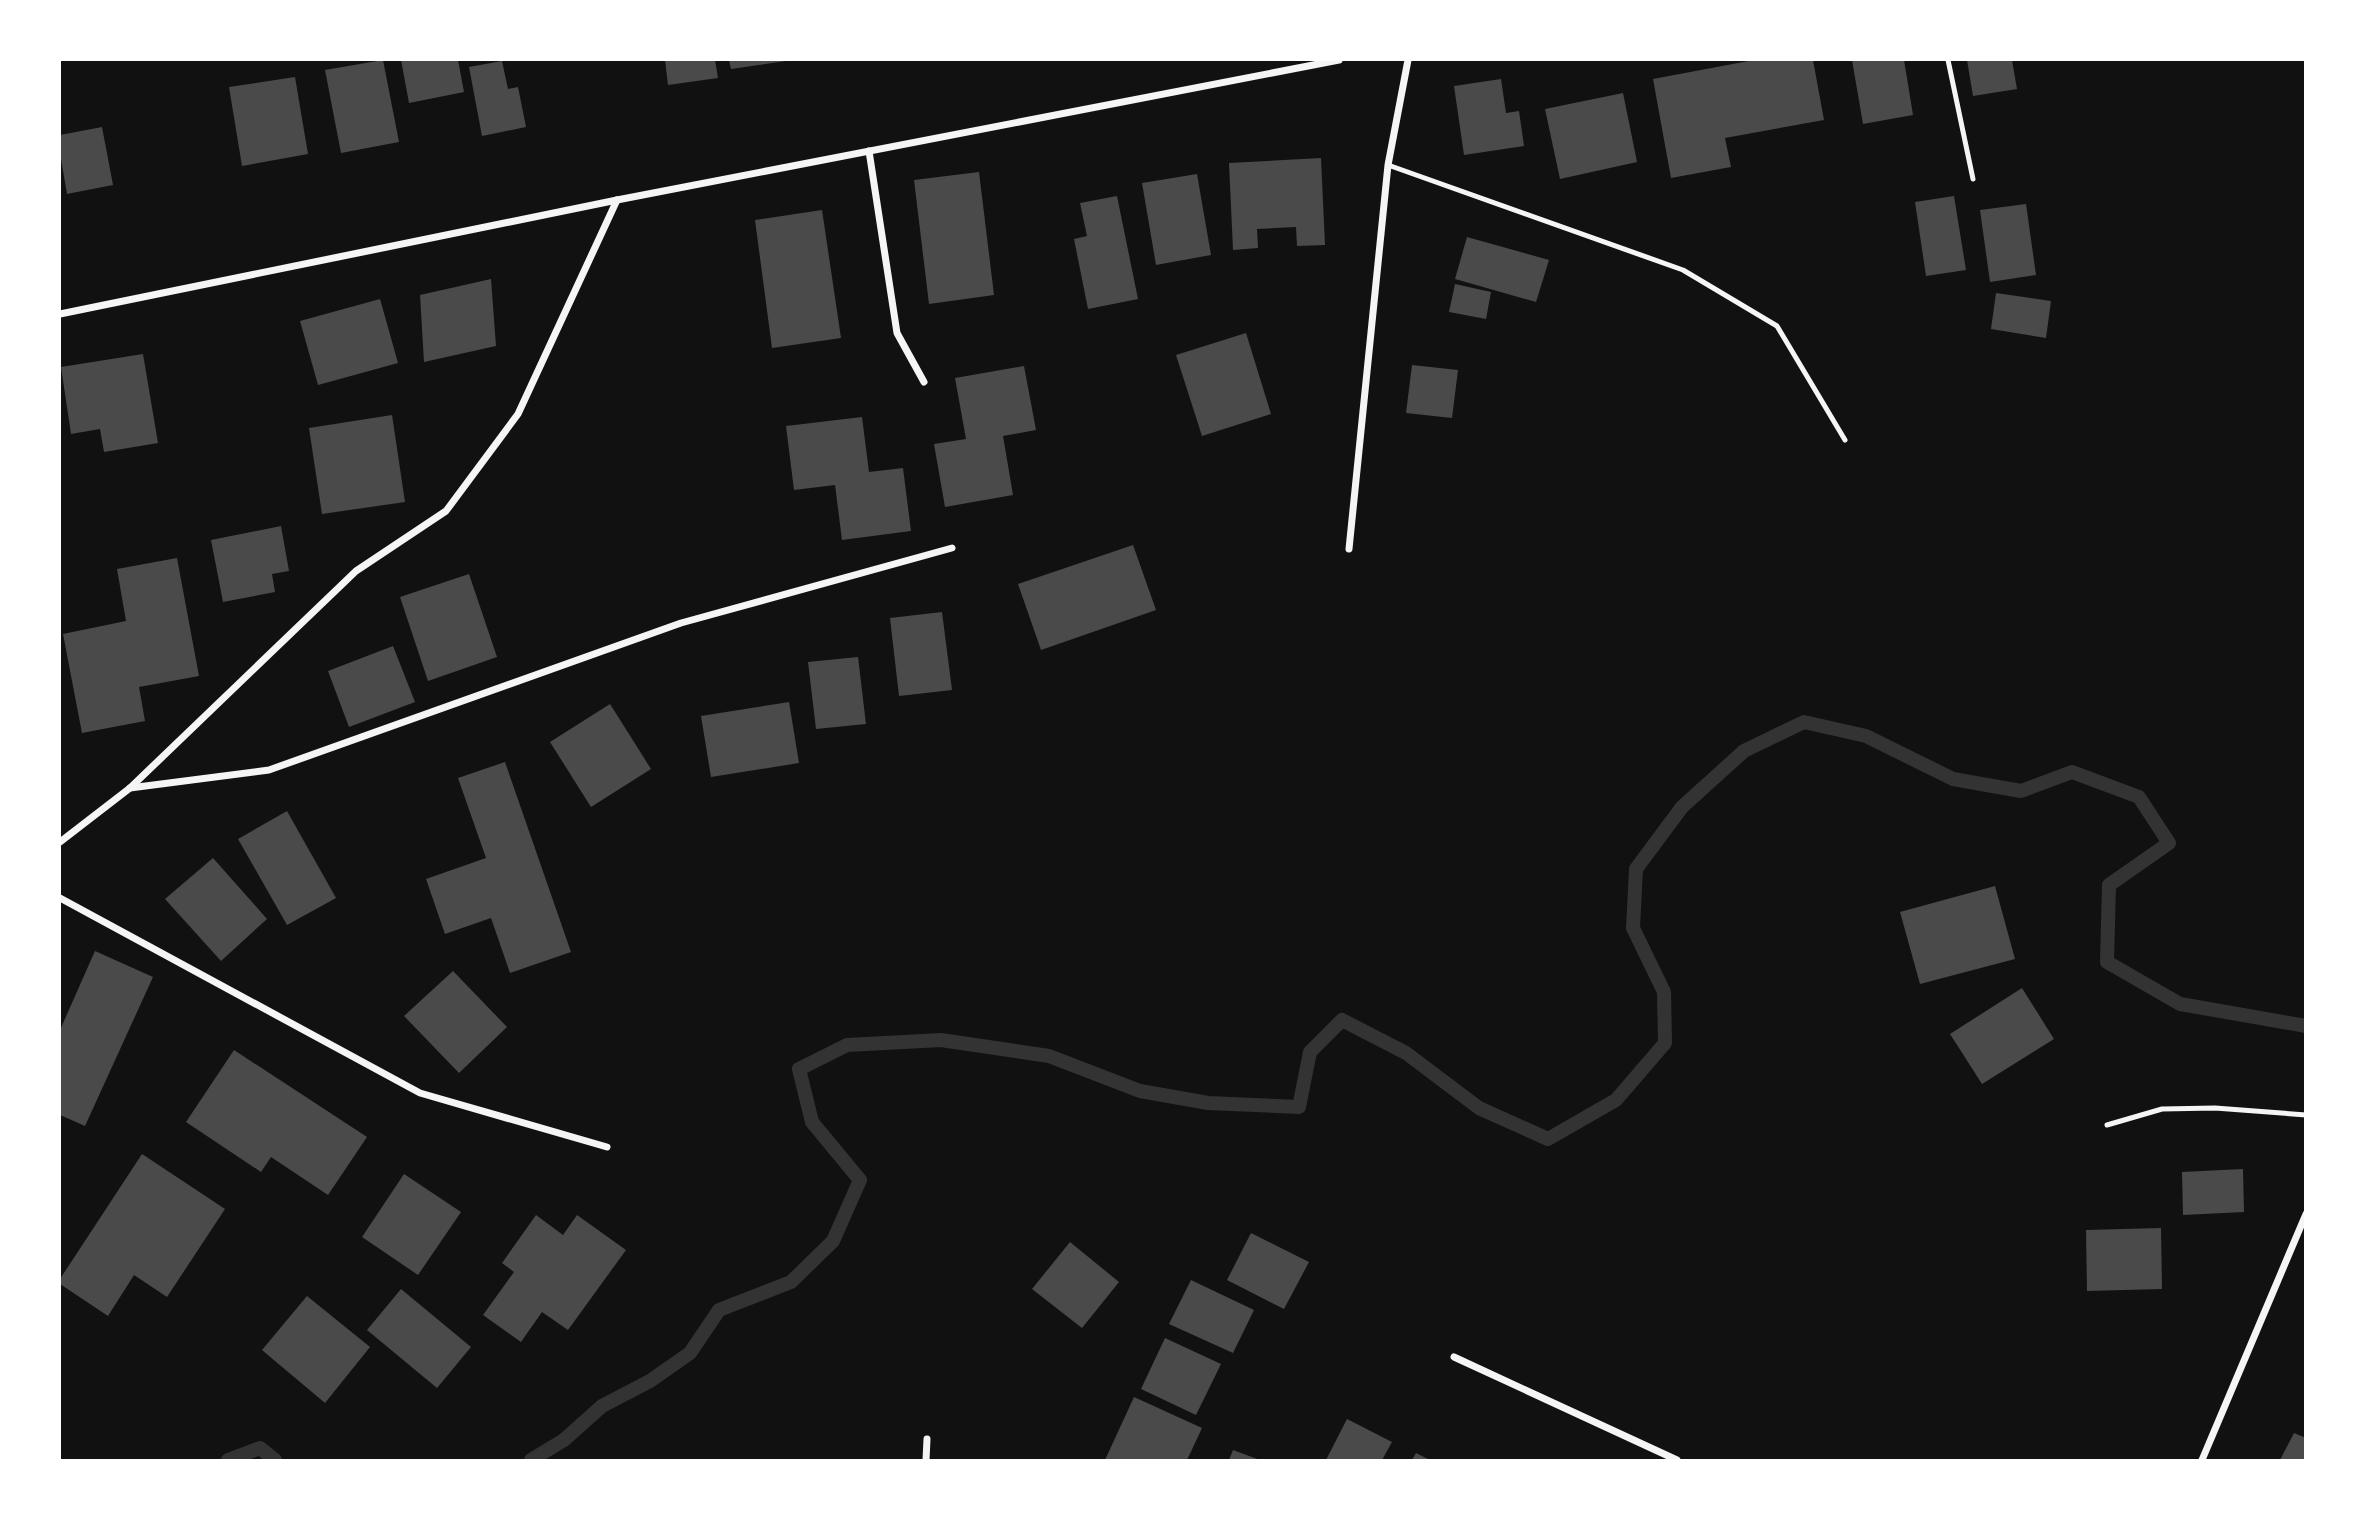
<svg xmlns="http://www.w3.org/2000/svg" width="2365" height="1520" font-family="Ubuntu,sans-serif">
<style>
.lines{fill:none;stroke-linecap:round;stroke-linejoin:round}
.stream{stroke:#333;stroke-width:14}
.building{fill:#4a4a4a}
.service{stroke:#f5f5f5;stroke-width:5}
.minor{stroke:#f5f5f5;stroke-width:7}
</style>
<rect width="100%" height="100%" fill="#111"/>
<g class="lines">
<!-- stream -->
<g class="stream">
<polyline points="228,1460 260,1448 275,1460"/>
<polyline points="531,1460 564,1440 602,1406 650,1381 690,1353 719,1310 791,1282 833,1241 860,1180 812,1122 799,1069 847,1045 941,1040 1049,1056 1140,1091 1208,1103 1299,1107 1310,1052 1342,1020 1406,1053 1479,1108 1548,1139 1616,1100 1665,1043 1664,992 1633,928 1636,869 1682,807 1744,751 1804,722 1866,736 1953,779 2021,791 2072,772 2139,797 2169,843 2109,885 2107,962 2180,1004 2306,1026"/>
</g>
</g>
<!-- building -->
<g class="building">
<polygon points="383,60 399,142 341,153 325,70"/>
<polygon points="401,60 458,60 464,92 409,103"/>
<polygon points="665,60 715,60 718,78 668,85"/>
<polygon points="729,60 785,60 786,61 731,69"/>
<polygon points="1754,60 1813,60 1824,120 1725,138 1731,167 1671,178 1653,79"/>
<polygon points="1852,60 1904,60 1913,115 1863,124"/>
<polygon points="1967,60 2012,60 2017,89 1973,96"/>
<polygon points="502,61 508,89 518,87 526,127 482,136 469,67"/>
<polygon points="295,77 308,154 242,166 229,87"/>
<polygon points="1501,79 1506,113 1519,111 1524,146 1464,155 1454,86"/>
<polygon points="1623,93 1637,162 1560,179 1545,109"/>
<polygon points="102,127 113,185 67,194 60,153 60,135"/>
<polygon points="1321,158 1325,245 1297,246 1296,227 1257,229 1258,248 1233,250 1229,163"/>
<polygon points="979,172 994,295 929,304 914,180"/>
<polygon points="1197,174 1211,255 1156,265 1142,183"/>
<polygon points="1117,196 1138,299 1088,309 1074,239 1087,236 1080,203"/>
<polygon points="1954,196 1966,270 1926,276 1915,202"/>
<polygon points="2026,204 2036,275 1990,282 1980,210"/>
<polygon points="822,210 841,338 772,348 755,220"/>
<polygon points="1467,237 1549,260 1536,302 1455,279"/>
<polygon points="491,279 496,346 424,362 420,295"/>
<polygon points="1455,284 1491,292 1486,319 1449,312"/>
<polygon points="1996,293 2051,301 2046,338 1991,329"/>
<polygon points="380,299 398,363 318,385 300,321"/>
<polygon points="1246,333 1271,414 1202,436 1176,355"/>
<polygon points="143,354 158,443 104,452 100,429 71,434 61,367"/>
<polygon points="1412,365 1458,370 1452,418 1406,413"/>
<polygon points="1024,366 1036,430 1003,436 1013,495 945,507 934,444 966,439 955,378"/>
<polygon points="392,415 405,502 322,514 309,428"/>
<polygon points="862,417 869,472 903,468 911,531 842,540 835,485 794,490 786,426"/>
<polygon points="281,526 289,571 272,574 275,592 223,602 211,540"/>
<polygon points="1133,545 1156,610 1041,650 1018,584"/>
<polygon points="177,558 199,676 139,687 145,721 82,733 63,634 126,621 117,569"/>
<polygon points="469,574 497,657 428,681 400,597"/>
<polygon points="942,612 952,690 899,696 890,618"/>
<polygon points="393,646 415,702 349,727 328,671"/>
<polygon points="858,657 866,724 816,729 808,662"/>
<polygon points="789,702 799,763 711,777 701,716"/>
<polygon points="610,704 651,769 591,807 550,742"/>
<polygon points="505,762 571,952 510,973 491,918 445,934 426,879 486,858 458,778"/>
<polygon points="287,811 336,898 287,925 238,839"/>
<polygon points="213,858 267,919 221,961 165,899"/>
<polygon points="1995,886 2015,959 1920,984 1900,912"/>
<polygon points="95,951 153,977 85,1126 60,1115 60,1030"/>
<polygon points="453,971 507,1027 459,1073 404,1016"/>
<polygon points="2022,988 2054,1039 1982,1084 1950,1034"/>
<polygon points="234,1050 367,1137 328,1195 271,1157 261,1172 186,1122"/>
<polygon points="142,1154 225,1209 167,1297 134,1275 108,1316 60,1284 60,1279"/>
<polygon points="2243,1169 2244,1212 2183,1215 2182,1172"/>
<polygon points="404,1174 461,1212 418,1275 362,1237"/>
<polygon points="536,1215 563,1235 577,1215 626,1250 568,1330 542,1312 521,1342 483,1315 514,1272 502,1263"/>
<polygon points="2161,1228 2162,1289 2087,1291 2086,1230"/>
<polygon points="1251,1233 1309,1262 1284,1309 1227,1280"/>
<polygon points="1070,1242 1119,1282 1082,1328 1032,1289"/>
<polygon points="1191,1280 1254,1310 1233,1353 1169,1324"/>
<polygon points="401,1289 471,1347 437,1388 367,1330"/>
<polygon points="307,1296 370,1347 325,1403 262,1350"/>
<polygon points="1165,1338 1221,1364 1196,1415 1141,1389"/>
<polygon points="1134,1397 1202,1428 1187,1460 1105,1460"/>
<polygon points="1347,1419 1392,1442 1382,1460 1326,1460"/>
<polygon points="2294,1433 2306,1438 2306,1460 2280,1460"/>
<polygon points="1233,1450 1260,1460 1229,1460"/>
<polygon points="1416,1453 1430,1460 1412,1460"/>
</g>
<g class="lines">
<!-- service -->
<g class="service">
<polyline points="1948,60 1973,179"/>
<polyline points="1388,165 1683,270 1777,326 1845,440"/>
<polyline points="2107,1125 2162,1109 2215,1108 2306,1115"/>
</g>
<!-- minor -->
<g class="minor">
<polyline points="869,151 897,333 924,382"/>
<polyline points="60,314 617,200 1339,60"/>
<polyline points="1349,549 1388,165 1408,60"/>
<polyline points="130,788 269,770 681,623 952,548"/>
<polyline points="60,842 130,788 356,571 446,511 518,414 617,200"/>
<polyline points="60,898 420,1093 607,1147"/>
<polyline points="1454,1357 1677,1460"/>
<polyline points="926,1460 927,1439"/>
<polyline points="2202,1460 2306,1214"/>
</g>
</g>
<!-- border -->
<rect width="2365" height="1520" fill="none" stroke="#ffffff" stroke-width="122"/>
</svg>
